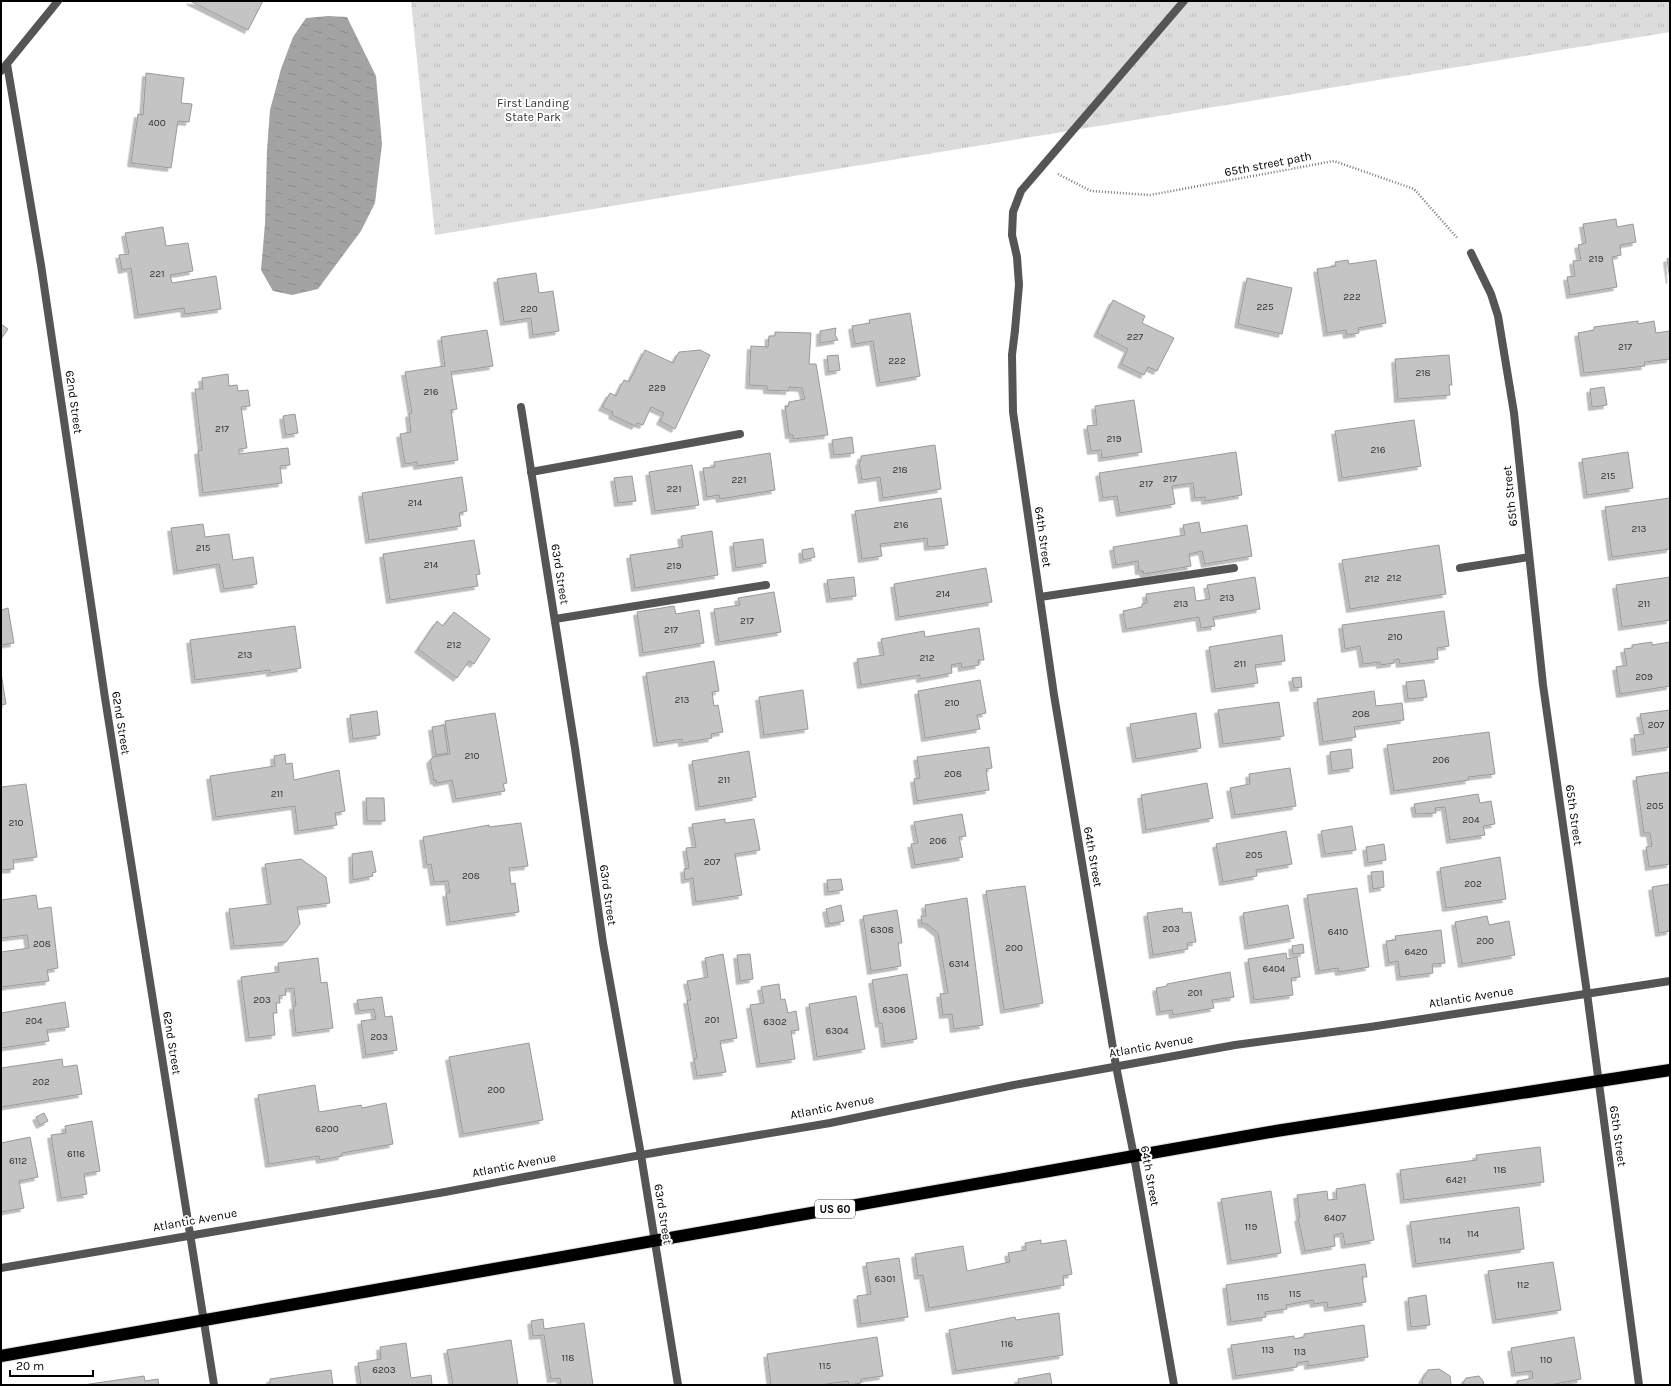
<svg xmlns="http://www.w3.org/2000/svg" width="1671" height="1386" font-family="Karla,sans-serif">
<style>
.park{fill:url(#park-tufts)}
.water{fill:url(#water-ripples)}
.building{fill:#c4c4c4;stroke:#999;filter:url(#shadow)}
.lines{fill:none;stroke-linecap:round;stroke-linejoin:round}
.highway-casing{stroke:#dbdbdb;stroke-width:14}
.path{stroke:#777;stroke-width:2.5;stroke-dasharray:1 2;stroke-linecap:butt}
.lane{stroke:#555;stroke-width:8}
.street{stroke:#555;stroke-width:8}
.highway{stroke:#000;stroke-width:12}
.labels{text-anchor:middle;stroke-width:4;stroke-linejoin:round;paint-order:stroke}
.number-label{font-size:10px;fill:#313131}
.shield{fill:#fff;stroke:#4c4c4c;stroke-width:1}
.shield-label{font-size:11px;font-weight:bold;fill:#000}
.park-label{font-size:12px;fill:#333;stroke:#fff}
.street-label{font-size:12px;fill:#000;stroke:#fff}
</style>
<defs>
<pattern id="park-tufts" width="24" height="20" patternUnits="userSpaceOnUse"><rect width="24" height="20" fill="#dcdcdc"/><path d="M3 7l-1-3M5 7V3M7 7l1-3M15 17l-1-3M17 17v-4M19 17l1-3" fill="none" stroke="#bbb"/></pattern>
<pattern id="water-ripples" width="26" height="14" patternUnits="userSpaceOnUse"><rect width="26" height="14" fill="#a3a3a3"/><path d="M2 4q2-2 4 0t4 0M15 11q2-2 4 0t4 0" fill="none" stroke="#8b8b8b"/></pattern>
<filter id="shadow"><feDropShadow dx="-3.5" dy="3.5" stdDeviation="0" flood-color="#0004"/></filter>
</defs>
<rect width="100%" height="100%" fill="#fff"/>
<!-- park -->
<polygon class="park" points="411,1 1670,1 1670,32 435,235"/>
<!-- water -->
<polygon class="water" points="328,16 347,17 376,76 382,144 375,203 361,231 318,289 292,295 273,291 261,270 265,224 267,150 270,110 281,69 293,37 306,18"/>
<!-- building -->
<g class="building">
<polygon points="190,1 263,1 248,30"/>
<polygon points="146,73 184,78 181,103 192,104 189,122 178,121 171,168 131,163 138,114 143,115"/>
<polygon points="1616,219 1617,227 1633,224 1636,242 1620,245 1621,255 1612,257 1617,287 1570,295 1567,277 1575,276 1573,261 1581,260 1578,245 1586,243 1583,224"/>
<polygon points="163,227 166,246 188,243 193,271 170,275 172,283 216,276 221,309 185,314 184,308 138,315 131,268 122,270 119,255 129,254 125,233"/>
<polygon points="1670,258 1670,280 1667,259"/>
<polygon points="1348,260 1349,264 1376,260 1386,323 1358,328 1359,333 1347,335 1346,330 1327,333 1317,269 1336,266 1335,262"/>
<polygon points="536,273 539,293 553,291 559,331 533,335 531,318 504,322 497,279"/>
<polygon points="1247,278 1292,288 1282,334 1238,324"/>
<polygon points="1113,300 1145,316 1142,323 1174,338 1157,371 1148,367 1144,375 1121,364 1128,349 1097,333"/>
<polygon points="910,313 920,376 880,383 873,341 855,344 852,326 870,323 869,320"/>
<polygon points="1638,321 1638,324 1654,321 1656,333 1670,331 1670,359 1644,362 1645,366 1584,373 1578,333 1594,330 1594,327"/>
<polygon points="1,324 8,329 1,339"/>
<polygon points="836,328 835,335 838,340 820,343 820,331"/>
<polygon points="487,330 493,366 451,372 457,409 451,410 458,460 417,466 417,462 405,464 400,434 411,432 409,414 412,413 405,372 445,366 441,337"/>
<polygon points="775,332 811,333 809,364 816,364 828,435 793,439 793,435 789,435 785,406 788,407 789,402 805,399 802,388 789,387 789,391 767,390 767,386 749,385 751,346 768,347 769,336 775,336"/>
<polygon points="645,350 673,363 679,352 700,350 710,355 675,429 660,421 664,413 651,407 643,425 637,423 635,426 612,415 613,412 602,407 610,393 616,396 624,380 629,382"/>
<polygon points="838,355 840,370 829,372 827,356"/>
<polygon points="1449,355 1452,385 1449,385 1450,395 1398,399 1395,359"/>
<polygon points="228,374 229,386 237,385 238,391 248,390 250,406 241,407 247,448 239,449 239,454 288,448 290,465 280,466 282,483 203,493 198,451 202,450 195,389 203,389 202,378"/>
<polygon points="1604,387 1607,405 1592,407 1590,389"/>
<polygon points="1134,400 1142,452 1102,458 1101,450 1091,451 1087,426 1097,425 1095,406"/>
<polygon points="295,414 298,433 286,435 283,416"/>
<polygon points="1414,420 1421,466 1342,478 1335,431"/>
<polygon points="852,437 854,453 834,455 832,440"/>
<polygon points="935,445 941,489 883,498 880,477 862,480 859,462 861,461 861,456"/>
<polygon points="1236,452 1242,495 1205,501 1205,497 1195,498 1193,483 1172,486 1175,504 1120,513 1117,496 1103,498 1099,473"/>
<polygon points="1628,452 1633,488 1587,495 1582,459"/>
<polygon points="770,453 775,490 720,499 719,495 707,497 703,468 715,467 714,462"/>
<polygon points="692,465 699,505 655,511 649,472"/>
<polygon points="632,476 636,501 618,503 614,478"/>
<polygon points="462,477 467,511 459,513 461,526 369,540 362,493"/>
<polygon points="941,498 948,545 928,547 927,538 880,544 882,556 862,559 855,511"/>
<polygon points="1670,498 1670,549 1612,557 1605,507"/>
<polygon points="1199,522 1201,533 1247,525 1252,556 1205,564 1202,551 1189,554 1191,566 1144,574 1143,571 1139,571 1138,561 1116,565 1113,547 1185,535 1183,525"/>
<polygon points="203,524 205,537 229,534 233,560 253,557 257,584 224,589 219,564 177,571 171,528"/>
<polygon points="712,531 718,575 635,588 630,555 683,547 681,536"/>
<polygon points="763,539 766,563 736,568 733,543"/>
<polygon points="474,540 480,574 476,575 478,586 390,600 383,554"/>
<polygon points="1439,545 1446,594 1350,609 1342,560"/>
<polygon points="813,548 815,557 803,560 802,550"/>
<polygon points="986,568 992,602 899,617 894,584"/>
<polygon points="854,577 856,596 830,599 827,580"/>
<polygon points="1255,577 1260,609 1213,617 1215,626 1201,628 1199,617 1126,629 1123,611 1142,607 1142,604 1147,603 1146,594 1194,587 1196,601 1210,599 1207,585"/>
<polygon points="1670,577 1670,620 1622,627 1616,585"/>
<polygon points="774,592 781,632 719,642 714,609 740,605 738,598"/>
<polygon points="674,606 676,614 699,610 704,643 643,653 637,612"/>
<polygon points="8,608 14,643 1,645 1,610"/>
<polygon points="1444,611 1449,646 1437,648 1438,659 1400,664 1399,659 1394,660 1394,663 1380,665 1380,662 1363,664 1360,646 1345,649 1342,625"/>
<polygon points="454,612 490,639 474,664 469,661 457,678 418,649 437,621 443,626"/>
<polygon points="295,626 301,668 270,673 270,670 195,680 190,640"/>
<polygon points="979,628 984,660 978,660 979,665 962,668 961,663 951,665 952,673 920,679 920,675 861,685 857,659 884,655 881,639 924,631 925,637"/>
<polygon points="1282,635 1285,661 1255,665 1258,683 1215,689 1209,647"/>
<polygon points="1652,642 1652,645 1670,642 1670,686 1620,694 1616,667 1627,665 1624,649 1632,648 1632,645"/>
<polygon points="714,661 719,691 712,692 714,706 718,705 723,732 711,734 712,738 682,743 682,739 657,743 646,673"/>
<polygon points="1,673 6,704 1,705"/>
<polygon points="1301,677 1302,687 1294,688 1292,678"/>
<polygon points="980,680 986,713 977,715 980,729 925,738 918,691"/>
<polygon points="1424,680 1427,697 1408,699 1406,682"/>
<polygon points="803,690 808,729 764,735 759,697"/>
<polygon points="1374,691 1376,706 1402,703 1404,720 1354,727 1356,737 1323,742 1317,699"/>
<polygon points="1279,702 1284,736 1223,744 1218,710"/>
<polygon points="1670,710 1670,747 1636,752 1634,735 1644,734 1640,714"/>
<polygon points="377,711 380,735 353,739 350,715"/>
<polygon points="495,713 507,783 503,784 505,791 456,799 452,780 437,783 436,780 434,781 430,760 433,757 450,754 445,721"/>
<polygon points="1196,713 1201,748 1136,759 1130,724"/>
<polygon points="444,725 448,753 436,755 432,727"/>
<polygon points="1489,732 1495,774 1468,777 1469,780 1394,791 1387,745"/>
<polygon points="989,747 992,768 986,769 989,790 917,801 914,779 920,778 917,757"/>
<polygon points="1351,749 1353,768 1332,771 1330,752"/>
<polygon points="749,751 756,797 699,807 692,761"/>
<polygon points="285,754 286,764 292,763 294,780 339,770 345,811 335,813 337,825 298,831 295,806 216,817 210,776 275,766 274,756"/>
<polygon points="1290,768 1296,806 1235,815 1230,788 1250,784 1249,774"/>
<polygon points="1670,772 1670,864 1649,867 1646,847 1652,846 1650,833 1644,833 1636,777"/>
<polygon points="1207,783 1213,818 1146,830 1141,795"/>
<polygon points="26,784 37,857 13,860 14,869 1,870 1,787"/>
<polygon points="1478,794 1480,803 1491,801 1495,824 1483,826 1485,835 1450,840 1445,807 1435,808 1436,813 1416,814 1414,804"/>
<polygon points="366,798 384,798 385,821 367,821"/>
<polygon points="962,814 966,836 959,837 963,857 915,865 911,844 918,843 914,822"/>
<polygon points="725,819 725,823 754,819 760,850 735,854 742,895 696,902 693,878 685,880 684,869 689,868 686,848 696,847 692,824"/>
<polygon points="521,823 528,866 509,868 511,884 515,883 519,912 450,922 446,893 450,893 448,881 434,882 431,864 427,865 423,837 489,825 489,827"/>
<polygon points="1352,826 1356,850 1325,854 1321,831"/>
<polygon points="1286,831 1292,864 1256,870 1257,876 1223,882 1216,844"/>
<polygon points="1384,844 1386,860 1368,863 1366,847"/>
<polygon points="372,851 376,872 372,873 373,876 353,880 352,854"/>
<polygon points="1500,857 1506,899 1446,908 1440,868"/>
<polygon points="301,859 326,877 330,903 297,907 300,924 286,942 234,946 229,909 271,904 265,864"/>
<polygon points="1383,871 1384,887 1373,889 1371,872"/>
<polygon points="841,879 843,890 828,892 827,880"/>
<polygon points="1670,884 1670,931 1659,933 1652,887"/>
<polygon points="1025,886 1043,1003 1004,1010 986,891"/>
<polygon points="1357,888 1369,967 1339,972 1338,968 1319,971 1307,895"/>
<polygon points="36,895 38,909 51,907 58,968 47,970 49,981 1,987 1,952 29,948 27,935 1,938 1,900"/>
<polygon points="967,898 983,1025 954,1029 952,1014 943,1015 940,994 948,993 938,933 927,924 922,924 921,916 926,916 925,905"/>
<polygon points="841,905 844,921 829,924 826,909"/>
<polygon points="1288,905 1294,938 1248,946 1243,913"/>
<polygon points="1182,908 1183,913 1191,912 1196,942 1187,943 1188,949 1153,955 1147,913"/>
<polygon points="897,910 902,943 898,943 901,966 871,971 863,916"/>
<polygon points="1487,916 1489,925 1509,921 1515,955 1462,964 1455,922"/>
<polygon points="1441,930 1445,963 1432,964 1433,973 1400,977 1398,961 1389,963 1386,941 1396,940 1395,936"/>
<polygon points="1303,944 1304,953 1293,954 1292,946"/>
<polygon points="1286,953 1287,959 1297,957 1300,977 1291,978 1293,995 1254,1000 1248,959"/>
<polygon points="723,954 737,1038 720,1041 726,1072 697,1076 694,1059 697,1058 687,1000 691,1000 687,981 708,977 705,958"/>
<polygon points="750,954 753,979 740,981 737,955"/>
<polygon points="318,958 321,983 327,982 333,1028 296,1033 293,1006 296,1006 294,988 285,989 286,995 279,996 280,1003 276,1003 277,1013 273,1013 275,1035 249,1038 241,977 279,972 278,963"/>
<polygon points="1230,972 1234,997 1212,1000 1214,1008 1173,1015 1172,1010 1160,1012 1156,988 1167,986 1167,984"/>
<polygon points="907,974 917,1039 885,1044 882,1023 879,1024 872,980"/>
<polygon points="779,984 781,1000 785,999 788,1013 796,1011 799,1030 791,1031 795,1059 760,1064 750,1005 764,1003 761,987"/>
<polygon points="856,996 865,1049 817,1057 809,1004"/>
<polygon points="382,997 385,1017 392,1016 397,1050 366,1055 361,1021 376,1019 374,1009 359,1011 357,1000"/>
<polygon points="65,1002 69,1027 47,1030 49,1041 1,1048 1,1013"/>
<polygon points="529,1043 543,1120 463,1134 449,1057"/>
<polygon points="62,1059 63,1067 77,1065 82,1094 1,1107 1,1068"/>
<polygon points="315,1085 319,1112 361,1105 362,1108 386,1103 393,1144 342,1153 342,1156 320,1160 319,1156 269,1164 258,1095"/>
<polygon points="44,1113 48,1121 40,1125 36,1117"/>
<polygon points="92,1121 100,1171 84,1174 87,1194 61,1198 51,1135 66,1133 65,1126"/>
<polygon points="30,1137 38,1177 19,1181 24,1208 1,1212 1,1143"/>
<polygon points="1540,1147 1544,1182 1404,1200 1400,1170 1477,1160 1476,1155"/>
<polygon points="1365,1184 1374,1240 1345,1245 1343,1233 1334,1235 1335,1246 1305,1251 1298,1218 1300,1217 1297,1195 1327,1191 1328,1200 1337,1199 1336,1189"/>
<polygon points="1271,1191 1281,1253 1231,1261 1221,1199"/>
<polygon points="1519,1207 1524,1249 1416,1264 1410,1222"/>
<polygon points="1041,1240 1041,1244 1066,1240 1072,1274 1063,1276 1064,1285 929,1308 923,1275 918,1276 915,1254 963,1246 967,1271 1010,1262 1008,1253 1026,1250 1025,1243"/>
<polygon points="899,1258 908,1317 861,1324 857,1296 871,1294 866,1263"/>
<polygon points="1553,1262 1561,1310 1496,1320 1488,1271"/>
<polygon points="1365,1264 1367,1277 1362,1277 1366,1302 1328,1308 1327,1302 1314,1304 1313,1300 1286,1305 1287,1309 1265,1312 1266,1317 1231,1322 1226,1285"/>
<polygon points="1426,1295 1430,1325 1411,1327 1408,1298"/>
<polygon points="1059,1313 1063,1355 956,1371 949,1330 1015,1317 1016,1320"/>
<polygon points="543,1319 544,1329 584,1323 593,1385 561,1385 560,1378 551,1379 544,1335 533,1336 531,1321"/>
<polygon points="1364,1325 1368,1357 1308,1366 1308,1361 1297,1363 1297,1367 1236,1376 1231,1345 1294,1336 1294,1339 1304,1337 1304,1334"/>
<polygon points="877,1337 883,1376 861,1379 861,1383 849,1385 848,1381 820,1385 771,1385 767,1354"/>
<polygon points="1574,1337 1581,1379 1550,1385 1517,1385 1517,1381 1533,1378 1532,1371 1515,1373 1511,1348"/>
<polygon points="511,1340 518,1385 453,1385 447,1350"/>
<polygon points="406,1343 411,1378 431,1375 432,1385 361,1385 358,1363 381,1359 380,1347"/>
<polygon points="1439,1369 1450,1376 1451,1385 1423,1385 1422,1380 1428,1370"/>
<polygon points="331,1370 333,1385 270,1385 270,1379"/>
<polygon points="1050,1373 1052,1385 1019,1385 1018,1379"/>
<polygon points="144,1376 145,1381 158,1379 159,1385 83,1385"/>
<polygon points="1479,1376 1483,1381 1484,1385 1462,1385 1466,1378"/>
</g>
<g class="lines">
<defs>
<polyline id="highway" points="1,1356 1134,1156 1276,1131 1670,1070"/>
</defs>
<!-- highway casing -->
<use href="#highway" class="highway-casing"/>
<!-- path -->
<polyline class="path" points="1058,174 1091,191 1150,195 1334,161 1414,189 1458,239"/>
<!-- lane -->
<g class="lane">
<polyline points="1015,330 1019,285 1017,257 1012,235 1013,212 1021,191 1184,1"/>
<polyline points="531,472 740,434"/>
<polyline points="1460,568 1529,557"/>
<polyline points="1040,597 1234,568"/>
<polyline points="555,619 766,585"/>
</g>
<!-- street -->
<g class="street">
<polyline points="7,64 41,265 105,698 214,1385"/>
<polyline points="1,71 58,1"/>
<polyline points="1471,253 1491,294 1498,316 1514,413 1543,685 1587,993 1639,1385"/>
<polyline points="1015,330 1012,355 1013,412 1054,695 1116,1066 1134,1156 1174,1385"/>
<polyline points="521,407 575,748 603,943 641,1155 678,1385"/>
<polyline points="1,1268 445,1192 641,1155 830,1123 1014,1085 1235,1045 1370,1027 1670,981"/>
</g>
<!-- highway -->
<use href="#highway" class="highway"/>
</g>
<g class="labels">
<!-- number labels -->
<g class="number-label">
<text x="157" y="126">400</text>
<text x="1596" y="262">219</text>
<text x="157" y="277">221</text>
<text x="1352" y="300">222</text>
<text x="1265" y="310">225</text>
<text x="529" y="312">220</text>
<text x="1135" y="340">227</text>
<text x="1625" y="350">217</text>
<text x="897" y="364">222</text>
<text x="1423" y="376">218</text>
<text x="657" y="391">229</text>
<text x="431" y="395">216</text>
<text x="222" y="432">217</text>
<text x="1114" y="442">219</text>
<text x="1378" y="453">216</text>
<text x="900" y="473">218</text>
<text x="1608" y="479">215</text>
<text x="1170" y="482">217</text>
<text x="739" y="483">221</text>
<text x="1146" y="487">217</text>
<text x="674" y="492">221</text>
<text x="415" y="506">214</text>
<text x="901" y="528">216</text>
<text x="1639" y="532">213</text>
<text x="203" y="551">215</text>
<text x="431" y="568">214</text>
<text x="674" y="569">219</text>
<text x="1394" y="581">212</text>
<text x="1372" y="582">212</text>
<text x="943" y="597">214</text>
<text x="1227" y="601">213</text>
<text x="1181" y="607">213</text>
<text x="1644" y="607">211</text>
<text x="747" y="624">217</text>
<text x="671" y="633">217</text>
<text x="1395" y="640">210</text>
<text x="454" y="648">212</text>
<text x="245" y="658">213</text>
<text x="927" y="661">212</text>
<text x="1240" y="667">211</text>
<text x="1644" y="680">209</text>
<text x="682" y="703">213</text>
<text x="952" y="706">210</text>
<text x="1361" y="717">208</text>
<text x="1656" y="728">207</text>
<text x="472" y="759">210</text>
<text x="1441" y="763">206</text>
<text x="953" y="777">208</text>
<text x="724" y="783">211</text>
<text x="277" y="797">211</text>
<text x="1655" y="809">205</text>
<text x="1471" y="823">204</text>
<text x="16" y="826">210</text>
<text x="938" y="844">206</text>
<text x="1254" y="858">205</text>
<text x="712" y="865">207</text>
<text x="471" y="879">208</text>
<text x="1473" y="887">202</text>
<text x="1171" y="932">203</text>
<text x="882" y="933">6308</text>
<text x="1338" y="935">6410</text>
<text x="1485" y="944">200</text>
<text x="42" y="947">208</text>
<text x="1014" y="951">200</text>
<text x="1416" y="955">6420</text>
<text x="959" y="967">6314</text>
<text x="1274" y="972">6404</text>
<text x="1195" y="996">201</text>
<text x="262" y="1003">203</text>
<text x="894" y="1013">6306</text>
<text x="712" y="1023">201</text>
<text x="34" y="1024">204</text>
<text x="775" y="1025">6302</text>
<text x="837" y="1034">6304</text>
<text x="379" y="1040">203</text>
<text x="41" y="1085">202</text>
<text x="496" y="1093">200</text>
<text x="327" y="1132">6200</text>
<text x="76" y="1157">6116</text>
<text x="18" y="1164">6112</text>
<text x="1500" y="1173">118</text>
<text x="1456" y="1183">6421</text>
<text x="1335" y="1221">6407</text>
<text x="1251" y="1230">119</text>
<text x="1473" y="1237">114</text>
<text x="1445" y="1244">114</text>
<text x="885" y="1282">6301</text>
<text x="1523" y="1288">112</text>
<text x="1295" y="1297">115</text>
<text x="1263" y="1300">115</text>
<text x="1007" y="1347">116</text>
<text x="1268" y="1353">113</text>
<text x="1300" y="1355">113</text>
<text x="568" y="1361">118</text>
<text x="1546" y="1363">110</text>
<text x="825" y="1369">115</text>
<text x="384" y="1373">6203</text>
</g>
<!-- shield labels -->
<rect class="shield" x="815" y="1200" width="40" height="18" rx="3"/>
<g class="shield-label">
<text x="835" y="1213">US 60</text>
</g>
<!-- park labels -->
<g class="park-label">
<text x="533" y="107">First Landing<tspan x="533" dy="14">State Park</tspan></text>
</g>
<!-- street labels -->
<g class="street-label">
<text transform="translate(1268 164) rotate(-11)" y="4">65th street path</text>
<text transform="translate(74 402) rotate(82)" y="4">62nd Street</text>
<text transform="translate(1510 496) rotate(-96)" y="4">65th Street</text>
<text transform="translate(1043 537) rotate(82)" y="4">64th Street</text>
<text transform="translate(560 574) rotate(81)" y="4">63rd Street</text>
<text transform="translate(121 723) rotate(81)" y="4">62nd Street</text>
<text transform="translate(1574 815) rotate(82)" y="4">65th Street</text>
<text transform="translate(1093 857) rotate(80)" y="4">64th Street</text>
<text transform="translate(608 895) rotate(82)" y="4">63rd Street</text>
<text transform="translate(1471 997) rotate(-9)" y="4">Atlantic Avenue</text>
<text transform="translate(172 1043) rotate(81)" y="4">62nd Street</text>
<text transform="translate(1151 1046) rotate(-10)" y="4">Atlantic Avenue</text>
<text transform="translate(832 1107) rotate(-11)" y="4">Atlantic Avenue</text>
<text transform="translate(1618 1136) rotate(82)" y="4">65th Street</text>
<text transform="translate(514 1165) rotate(-11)" y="4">Atlantic Avenue</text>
<text transform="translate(1150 1176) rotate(80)" y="4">64th Street</text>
<text transform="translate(663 1214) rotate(81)" y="4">63rd Street</text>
<text transform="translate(195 1220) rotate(-10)" y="4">Atlantic Avenue</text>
</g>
</g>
<!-- border -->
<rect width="1671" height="1386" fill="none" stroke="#000000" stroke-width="4"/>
<!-- scale -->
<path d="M10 1370v6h83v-6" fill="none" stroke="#000000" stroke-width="2"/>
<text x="16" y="1370" font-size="12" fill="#000000" stroke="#ffffff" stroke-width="3" paint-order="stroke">20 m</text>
</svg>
